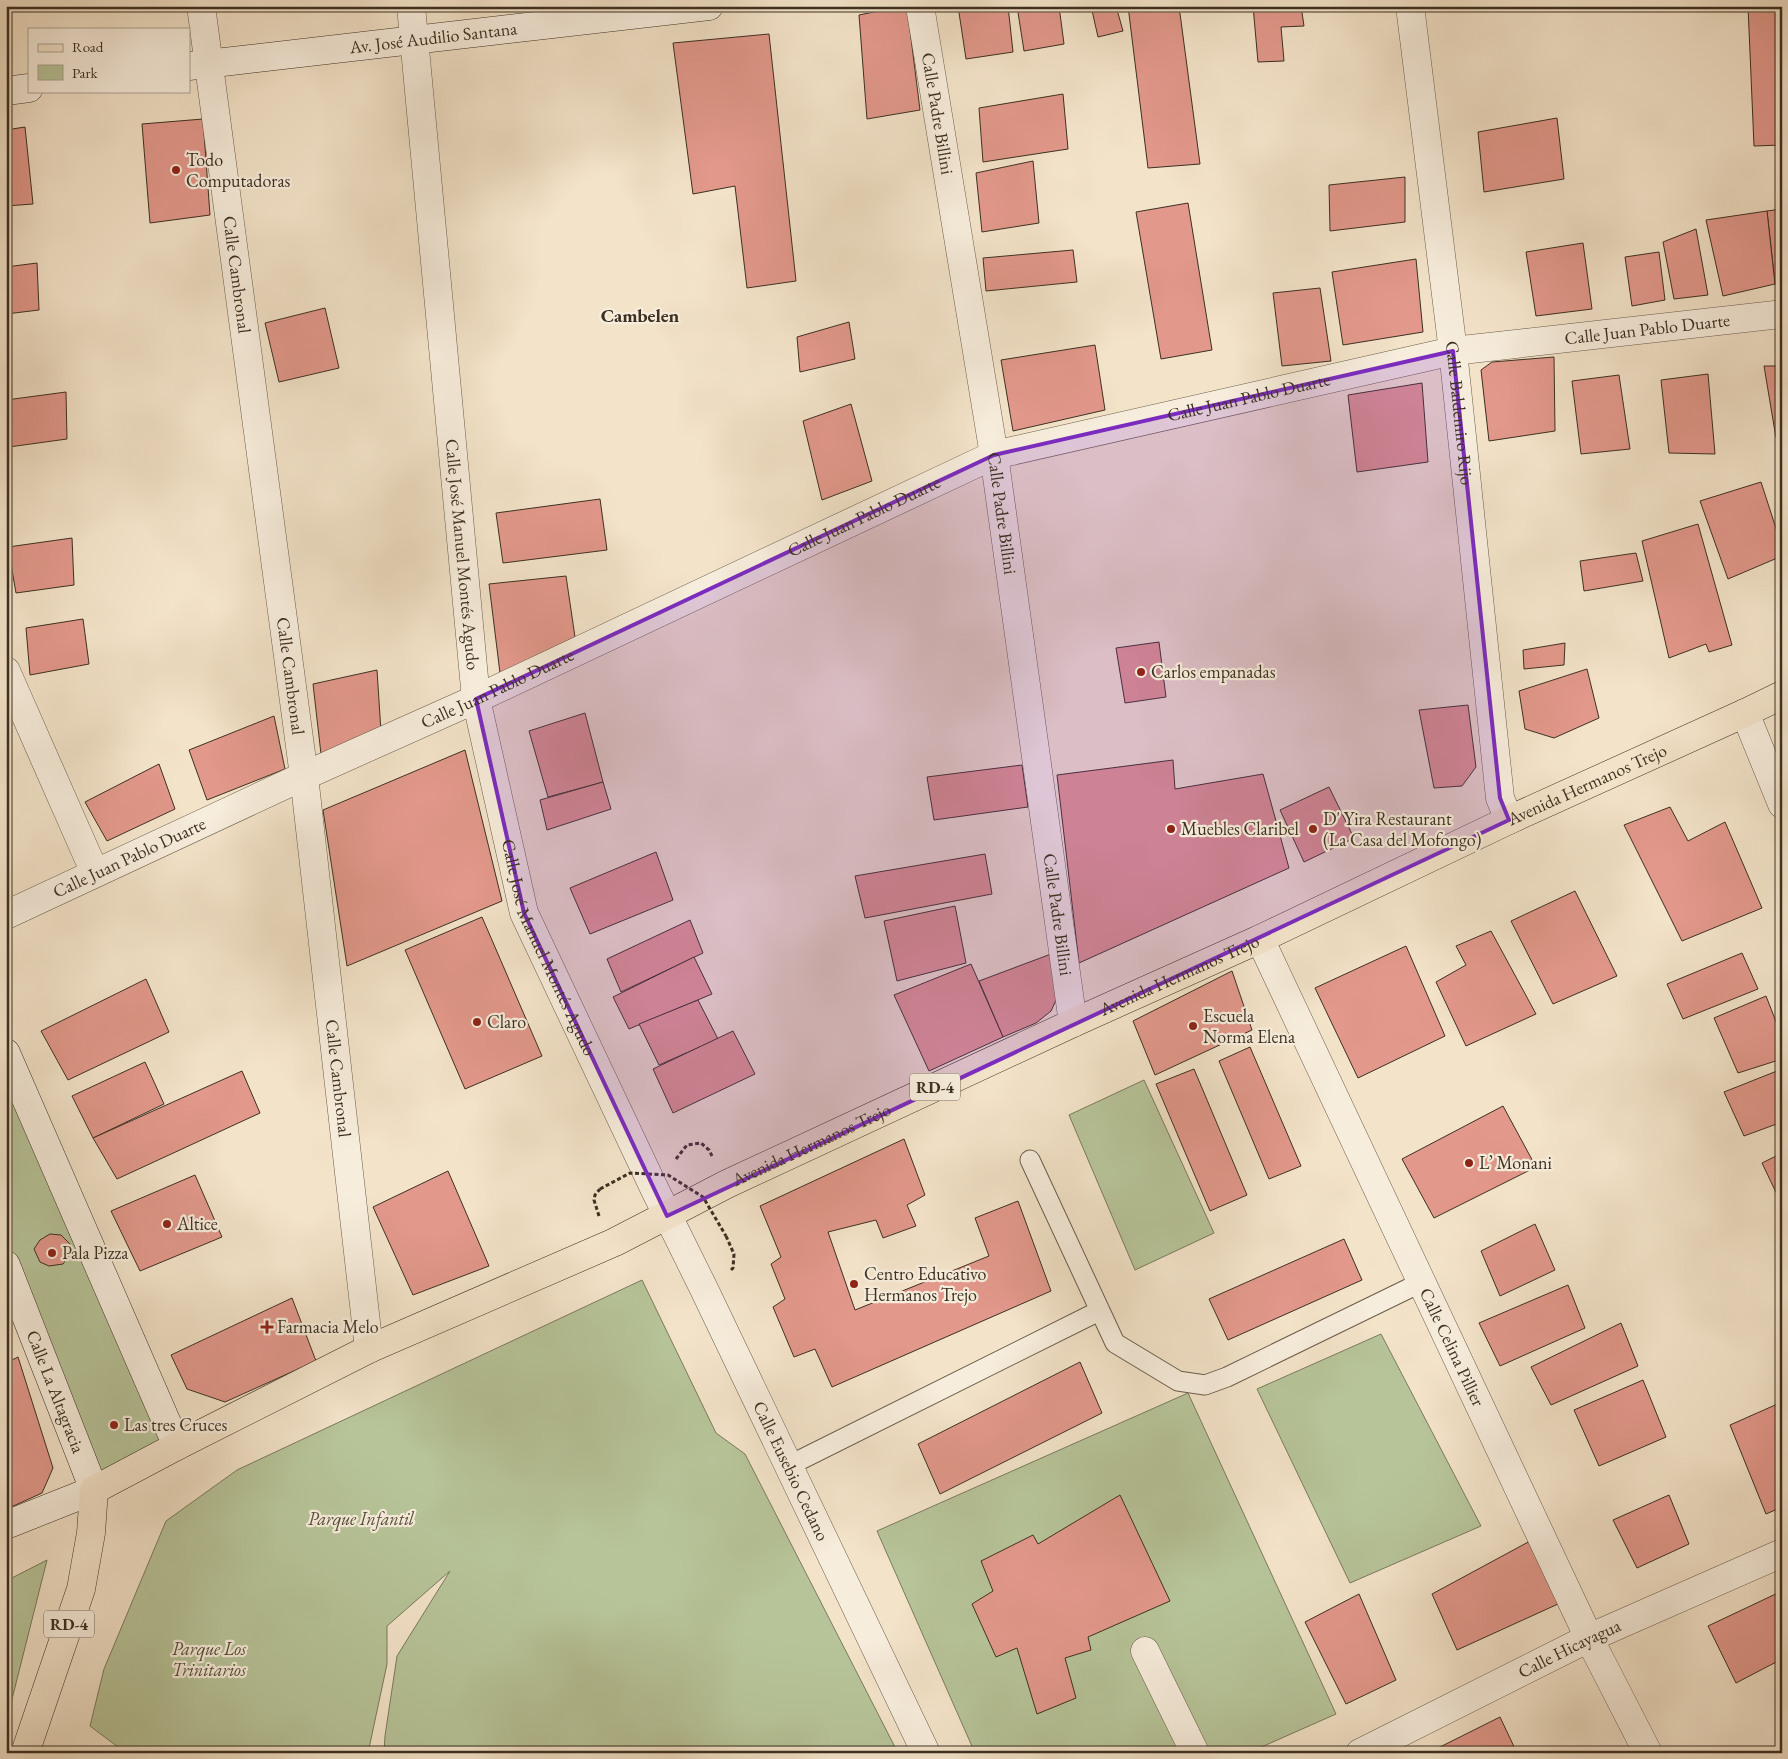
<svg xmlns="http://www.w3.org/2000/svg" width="1788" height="1759" font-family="'EB Garamond',serif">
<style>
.green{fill:#b7c499;stroke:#7a7a5e}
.building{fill:#e2988b;stroke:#3c3022}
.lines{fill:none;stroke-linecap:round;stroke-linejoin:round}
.lane-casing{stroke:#6a5d4c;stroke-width:21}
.street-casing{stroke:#6a5d4c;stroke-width:29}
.secondary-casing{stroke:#3c3022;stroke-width:29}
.primary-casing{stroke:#3c3022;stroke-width:29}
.path{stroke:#3c3022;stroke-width:3;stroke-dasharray:4 2.5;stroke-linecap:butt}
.lane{stroke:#f7eddc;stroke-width:19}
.street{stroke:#f7eddc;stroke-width:28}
.secondary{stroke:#f7eddc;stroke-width:28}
.primary{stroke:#f3e3c9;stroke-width:28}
.path-bridge{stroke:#3c3022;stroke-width:3;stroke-dasharray:4 2.5;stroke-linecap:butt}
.marked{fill:#7b2cbf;fill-opacity:0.2;stroke:#7b2cbf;stroke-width:4;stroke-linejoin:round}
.poi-dot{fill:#8f2418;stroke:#f7eddc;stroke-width:2}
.labels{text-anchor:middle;stroke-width:4.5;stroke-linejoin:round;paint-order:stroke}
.shield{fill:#f7eddc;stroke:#74695a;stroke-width:1}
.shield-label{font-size:16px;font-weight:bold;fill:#3c3022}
.street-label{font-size:18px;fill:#3c3022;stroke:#f7eddc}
.poi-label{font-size:18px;fill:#3c3022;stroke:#f7eddc;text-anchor:start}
.park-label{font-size:18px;font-style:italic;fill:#554e3a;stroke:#f7eddc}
.neighbourhood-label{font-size:19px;font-weight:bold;fill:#3c3022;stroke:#f7eddc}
</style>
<rect width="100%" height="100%" fill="#f3e3c9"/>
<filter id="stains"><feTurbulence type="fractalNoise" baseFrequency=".004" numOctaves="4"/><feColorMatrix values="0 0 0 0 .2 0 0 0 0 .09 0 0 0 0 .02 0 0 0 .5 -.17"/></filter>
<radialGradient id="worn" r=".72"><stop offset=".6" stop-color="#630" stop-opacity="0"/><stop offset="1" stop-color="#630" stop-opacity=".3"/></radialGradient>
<!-- green -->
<g class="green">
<polygon points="6,1053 177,1446 94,1490 6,1266"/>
<polygon points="1144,1080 1214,1233 1135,1270 1069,1115"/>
<polygon points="642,1280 716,1433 745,1454 898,1753 384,1753 385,1736 397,1656 450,1571 387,1626 387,1664 368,1753 126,1753 90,1726 104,1669 166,1521 237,1470"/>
<polygon points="1381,1334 1481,1526 1350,1583 1257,1389"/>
<polygon points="1188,1393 1336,1714 1248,1753 975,1753 877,1531"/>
<polygon points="47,1560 7,1719 6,1719 6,1581"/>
</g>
<!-- building -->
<g class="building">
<polygon points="6,6 8,6 9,42 6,43"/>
<polygon points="903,6 907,6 920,110 867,119 859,15"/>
<polygon points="958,6 1008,6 1013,52 966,59"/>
<polygon points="1017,6 1059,6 1064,44 1024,51"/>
<polygon points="1091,6 1116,6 1123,31 1098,37"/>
<polygon points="1128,6 1179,6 1200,164 1148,168"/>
<polygon points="1253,6 1301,6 1304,26 1281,27 1284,61 1258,62"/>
<polygon points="1748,6 1782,6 1782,145 1754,146"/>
<polygon points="769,34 796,281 747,288 735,186 693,194 673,43"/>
<polygon points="1063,94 1068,149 983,162 979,108"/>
<polygon points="1557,118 1564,179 1484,192 1478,132"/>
<polygon points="203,119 210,215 150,223 142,124"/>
<polygon points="25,127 33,204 6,206 6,130"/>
<polygon points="1033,161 1039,223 982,232 976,173"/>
<polygon points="1405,177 1405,222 1330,231 1329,185"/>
<polygon points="1188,203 1212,350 1161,359 1136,212"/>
<polygon points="1782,209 1782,283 1775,284 1767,211"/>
<polygon points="1767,211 1775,284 1723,296 1706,220"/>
<polygon points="1696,229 1708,295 1674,299 1663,242"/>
<polygon points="1583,243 1592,309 1536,316 1526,252"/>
<polygon points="1073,250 1077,282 986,291 983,258"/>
<polygon points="1659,252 1665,300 1632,306 1625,257"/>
<polygon points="1416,259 1423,332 1343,345 1332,272"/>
<polygon points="37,263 39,310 6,314 6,267"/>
<polygon points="1320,288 1331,361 1282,366 1273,293"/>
<polygon points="325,308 339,368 279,382 265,323"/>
<polygon points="849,322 855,359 800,372 797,337"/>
<polygon points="1095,345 1105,410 1013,431 1001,360"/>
<polygon points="1554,357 1555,431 1489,441 1481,370 1492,362"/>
<polygon points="1764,366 1782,366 1782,437 1776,438"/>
<polygon points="1708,374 1715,454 1669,453 1661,380"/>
<polygon points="1619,375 1630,449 1581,454 1572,381"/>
<polygon points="1422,383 1428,462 1357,472 1348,395"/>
<polygon points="66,392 67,439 9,447 6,428 6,400"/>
<polygon points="851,404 872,481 822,500 803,421"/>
<polygon points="1761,482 1782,547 1782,556 1728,579 1700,501"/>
<polygon points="600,499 607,550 503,563 496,513"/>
<polygon points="1698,524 1732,645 1709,652 1706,644 1669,658 1642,541"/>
<polygon points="72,538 74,585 16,593 8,547"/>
<polygon points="1636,553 1643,581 1584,591 1580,561"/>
<polygon points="566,576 575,637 500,673 489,584"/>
<polygon points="83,619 89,664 30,675 26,628"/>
<polygon points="1159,642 1166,697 1125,703 1116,648"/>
<polygon points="1565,643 1564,665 1524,669 1523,650"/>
<polygon points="1587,669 1599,718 1554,738 1525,729 1519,691"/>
<polygon points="377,670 381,732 321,754 313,684"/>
<polygon points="1468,705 1476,767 1462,786 1434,788 1419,710"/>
<polygon points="585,713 603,782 548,797 529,731"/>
<polygon points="274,716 285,769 207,800 189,750"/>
<polygon points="465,750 502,901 347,966 323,810"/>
<polygon points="1173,760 1175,789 1263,774 1289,868 1079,963 1057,775"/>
<polygon points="159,764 175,809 107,841 85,802"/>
<polygon points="1022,765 1028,807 934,820 927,777"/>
<polygon points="603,782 611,809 547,830 540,800"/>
<polygon points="1329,787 1354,838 1304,862 1280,810"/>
<polygon points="1670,807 1688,841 1725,822 1762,908 1682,941 1624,825"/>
<polygon points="656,852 673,900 590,934 570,888"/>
<polygon points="985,854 992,894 865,918 855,876"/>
<polygon points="1575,891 1617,976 1553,1004 1511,921"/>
<polygon points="955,906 966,963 897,981 884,921"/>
<polygon points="482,917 542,1056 465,1089 405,950"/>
<polygon points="690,920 703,953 621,992 607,959"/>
<polygon points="1491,931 1536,1014 1466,1046 1436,982 1466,965 1456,946"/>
<polygon points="1406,946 1445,1036 1358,1078 1315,988"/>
<polygon points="1742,953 1758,989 1683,1019 1667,984"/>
<polygon points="1051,954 1056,1000 1051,1011 1036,1023 1003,1037 979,981"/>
<polygon points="694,957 712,994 629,1029 613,997"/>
<polygon points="971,964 1003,1037 929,1071 894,995"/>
<polygon points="1232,971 1252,1030 1155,1075 1133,1021"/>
<polygon points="146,979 169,1032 68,1080 41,1031"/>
<polygon points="1766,996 1782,1037 1782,1059 1738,1073 1714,1018"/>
<polygon points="698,1000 718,1039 659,1065 639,1024"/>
<polygon points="733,1031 755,1074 673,1113 653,1069"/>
<polygon points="1250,1047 1301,1166 1269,1179 1219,1061"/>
<polygon points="145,1062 164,1104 93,1138 72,1096"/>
<polygon points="1194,1069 1247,1195 1210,1211 1156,1084"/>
<polygon points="1782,1069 1782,1122 1744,1136 1724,1092"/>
<polygon points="242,1071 260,1113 117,1179 93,1138"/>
<polygon points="1503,1106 1536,1167 1434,1218 1402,1159"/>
<polygon points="904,1139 925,1195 907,1205 916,1226 883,1238 876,1220 828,1232 855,1310 989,1256 975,1218 1018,1201 1051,1291 832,1387 815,1349 794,1357 773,1307 785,1299 771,1264 781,1257 760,1206"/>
<polygon points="1782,1153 1782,1205 1762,1163"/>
<polygon points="448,1171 489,1266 413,1295 373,1207"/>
<polygon points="195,1175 222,1237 140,1271 111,1211"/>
<polygon points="1535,1224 1555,1270 1500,1296 1481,1251"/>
<polygon points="50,1234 61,1235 70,1244 69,1256 63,1264 49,1266 40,1262 34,1249 40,1240"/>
<polygon points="1344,1239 1362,1280 1228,1340 1209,1299"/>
<polygon points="1568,1285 1585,1328 1500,1366 1479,1323"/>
<polygon points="292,1298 316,1361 225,1402 187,1389 171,1355"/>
<polygon points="1621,1323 1638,1366 1551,1405 1531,1367"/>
<polygon points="18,1357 53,1468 42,1493 9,1508 6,1504 6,1363"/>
<polygon points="1080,1362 1102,1413 940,1494 918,1444"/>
<polygon points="1643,1380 1666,1437 1599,1466 1574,1410"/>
<polygon points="1782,1402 1782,1507 1766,1514 1730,1425"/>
<polygon points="1120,1495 1170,1601 1088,1637 1091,1650 1065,1658 1076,1698 1037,1714 1017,1648 996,1657 972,1604 993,1591 981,1561 1033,1535 1038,1544"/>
<polygon points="1669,1495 1689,1544 1637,1568 1613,1520"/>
<polygon points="1532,1540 1558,1604 1457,1650 1432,1594"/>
<polygon points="1782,1591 1782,1659 1736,1683 1708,1626"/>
<polygon points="1359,1594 1396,1680 1346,1704 1305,1622"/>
<polygon points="1500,1717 1517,1753 1428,1753"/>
</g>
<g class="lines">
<defs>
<g id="lane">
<polyline points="1030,1160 1115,1343 1178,1381 1205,1385 1227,1377 1422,1282"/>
<polyline points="788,1466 1099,1311"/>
</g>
<g id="street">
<path id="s1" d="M 201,6 L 304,776 L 369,1349"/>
<path id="s2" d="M 411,6 L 476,699 L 524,913 L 655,1190 L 704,1289 L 926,1753"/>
<path id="s3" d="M 920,6 L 994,455 L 1073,1023"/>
<path id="s4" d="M 1410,6 L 1453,351 L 1500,798 L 1509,820"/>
<polyline points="6,671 95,873"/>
<polyline points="1745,713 1782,804"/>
<path id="s5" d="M 6,915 L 304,776 L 476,699 L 994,455 L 1453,351 L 1782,314"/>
<path id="s6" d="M 1260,939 L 1589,1638 L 1648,1753"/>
<polyline points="1145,1651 1195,1753"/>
<path id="s7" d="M 1360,1753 L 1589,1638 L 1782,1553"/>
</g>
<g id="secondary">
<path id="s8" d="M 189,66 L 709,6"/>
<polyline points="6,91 29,88"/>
<polyline points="6,1053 177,1446"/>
<path id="s9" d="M 6,1265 L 94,1490 L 6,1525"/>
</g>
<g id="primary">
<path id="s10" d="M 25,1753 L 81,1589 L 91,1533 L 94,1490 L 177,1446 L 369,1349 L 615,1242 L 727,1184 L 1073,1023 L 1260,939 L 1509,820 L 1745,713 L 1782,695"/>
</g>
</defs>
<!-- lane casing -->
<use href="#lane" class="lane-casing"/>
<!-- street casing -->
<use href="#street" class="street-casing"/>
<!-- secondary casing -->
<use href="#secondary" class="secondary-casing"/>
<!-- primary casing -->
<use href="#primary" class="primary-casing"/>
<!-- path -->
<g class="path">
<polyline points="676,1159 687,1145 701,1143 709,1150 712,1156"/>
<polyline points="599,1216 594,1200 595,1195 600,1189"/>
<polyline points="726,1236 734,1254 733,1268 731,1270"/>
</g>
<!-- lane -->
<use href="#lane" class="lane"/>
<!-- street -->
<use href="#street" class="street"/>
<!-- secondary -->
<use href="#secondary" class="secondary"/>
<!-- primary -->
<use href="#primary" class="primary"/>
<!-- path-bridge -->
<polyline class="path-bridge" points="600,1189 630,1173 668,1175 703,1197 726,1236"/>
</g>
<!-- marked area -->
<path class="marked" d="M 1453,351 L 1500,798 L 1509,820 L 667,1216 L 524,913 L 476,699 L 994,455 Z"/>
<!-- markers -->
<g class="poi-dot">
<circle cx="176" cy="170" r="5"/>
<circle cx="1141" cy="672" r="5"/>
<circle cx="1171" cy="829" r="5"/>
<circle cx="1313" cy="829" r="5"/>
<circle cx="477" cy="1022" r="5"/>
<circle cx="1193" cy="1026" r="5"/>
<circle cx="1469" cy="1163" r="5"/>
<circle cx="167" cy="1224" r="5"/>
<circle cx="52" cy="1253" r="5"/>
<circle cx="854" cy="1284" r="5"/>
<path d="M264.5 1319.5h5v5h5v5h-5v5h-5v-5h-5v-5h5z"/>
<circle cx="114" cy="1425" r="5"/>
</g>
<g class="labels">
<!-- shield labels -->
<g class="shield">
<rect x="910" y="1073.5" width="50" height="27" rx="4"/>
<rect x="44" y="1610.5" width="50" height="27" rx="4"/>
</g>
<g class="shield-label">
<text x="935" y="1093">RD-4</text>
<text x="69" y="1630">RD-4</text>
</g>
<!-- street labels -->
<g class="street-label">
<text dy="6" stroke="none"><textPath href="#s8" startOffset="246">Av. José Audilio Santana</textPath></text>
<text dy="6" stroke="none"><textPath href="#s3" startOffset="109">Calle Padre Billini</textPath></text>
<text dy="6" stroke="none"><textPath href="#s1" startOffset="271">Calle Cambronal</textPath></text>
<text dy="6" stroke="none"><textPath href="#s5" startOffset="1756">Calle Juan Pablo Duarte</textPath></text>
<text dy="6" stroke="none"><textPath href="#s5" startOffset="1351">Calle Juan Pablo Duarte</textPath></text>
<text dy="6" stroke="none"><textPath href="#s4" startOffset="410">Calle Baldemiro Rijo</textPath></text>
<text dy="6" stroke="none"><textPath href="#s3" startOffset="514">Calle Padre Billini</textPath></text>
<text dy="6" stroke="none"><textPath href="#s5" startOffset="946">Calle Juan Pablo Duarte</textPath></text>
<text dy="6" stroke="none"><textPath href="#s2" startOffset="551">Calle José Manuel Montés Agudo</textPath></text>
<text dy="6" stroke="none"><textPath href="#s1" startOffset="676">Calle Cambronal</textPath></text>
<text dy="6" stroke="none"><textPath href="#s5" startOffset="541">Calle Juan Pablo Duarte</textPath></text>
<text dy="6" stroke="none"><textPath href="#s10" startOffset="1925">Avenida Hermanos Trejo</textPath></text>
<text dy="6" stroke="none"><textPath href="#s5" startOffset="136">Calle Juan Pablo Duarte</textPath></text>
<text dy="6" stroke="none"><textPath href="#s3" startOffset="919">Calle Padre Billini</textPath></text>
<text dy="6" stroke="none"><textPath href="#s2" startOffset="956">Calle José Manuel Montés Agudo</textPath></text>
<text dy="6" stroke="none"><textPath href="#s10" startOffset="1475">Avenida Hermanos Trejo</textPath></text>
<text dy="6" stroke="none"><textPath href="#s1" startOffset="1081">Calle Cambronal</textPath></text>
<text dy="6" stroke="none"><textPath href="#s10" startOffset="1070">Avenida Hermanos Trejo</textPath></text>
<text dy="6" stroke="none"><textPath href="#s6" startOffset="451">Calle Celina Pillier</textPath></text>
<text dy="6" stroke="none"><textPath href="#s9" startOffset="136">Calle La Altagracia</textPath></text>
<text dy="6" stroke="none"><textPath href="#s2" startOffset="1534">Calle Eusebio Cedano</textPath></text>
<text dy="6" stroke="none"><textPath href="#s7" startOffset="234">Calle Hicayagua</textPath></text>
</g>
<!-- poi labels -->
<g class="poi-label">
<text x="186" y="166">Todo<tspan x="186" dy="21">Computadoras</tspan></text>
<text x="1151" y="678">Carlos empanadas</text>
<text x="1323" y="825">D' Yira Restaurant<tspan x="1323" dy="21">(La Casa del Mofongo)</tspan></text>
<text x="1181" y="835">Muebles Claribel</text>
<text x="1203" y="1022">Escuela<tspan x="1203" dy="21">Norma Elena</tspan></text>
<text x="487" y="1028">Claro</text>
<text x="1479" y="1169">L’ Monani</text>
<text x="177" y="1230">Altice</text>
<text x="62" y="1259">Pala Pizza</text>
<text x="864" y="1280">Centro Educativo<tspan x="864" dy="21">Hermanos Trejo</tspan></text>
<text x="277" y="1333">Farmacia Melo</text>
<text x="124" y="1431">Las tres Cruces</text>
</g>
<!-- park labels -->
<g class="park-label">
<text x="361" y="1525">Parque Infantil</text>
<text x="209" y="1655">Parque Los<tspan x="209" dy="21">Trinitarios</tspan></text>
</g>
<!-- neighbourhood labels -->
<g class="neighbourhood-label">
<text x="640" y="322">Cambelen</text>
</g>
</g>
<!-- margin -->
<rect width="1788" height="1759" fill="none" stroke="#f3e3c9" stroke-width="25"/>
<rect x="8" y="8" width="1773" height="1744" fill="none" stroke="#3c3022" stroke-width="2.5"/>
<rect x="12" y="12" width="1763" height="1734" fill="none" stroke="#3c3022"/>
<!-- legend -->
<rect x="28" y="28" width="162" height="65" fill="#f7eddc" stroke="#aca192"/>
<rect x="38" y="44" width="25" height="8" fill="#f3e3c9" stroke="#aca192"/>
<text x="72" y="52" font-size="15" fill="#3c3022">Road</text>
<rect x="38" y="65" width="25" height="15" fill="#b7c499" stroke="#aca192"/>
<text x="72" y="78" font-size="15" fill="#3c3022">Park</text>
<rect width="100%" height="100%" filter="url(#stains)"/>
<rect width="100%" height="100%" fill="url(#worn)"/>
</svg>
